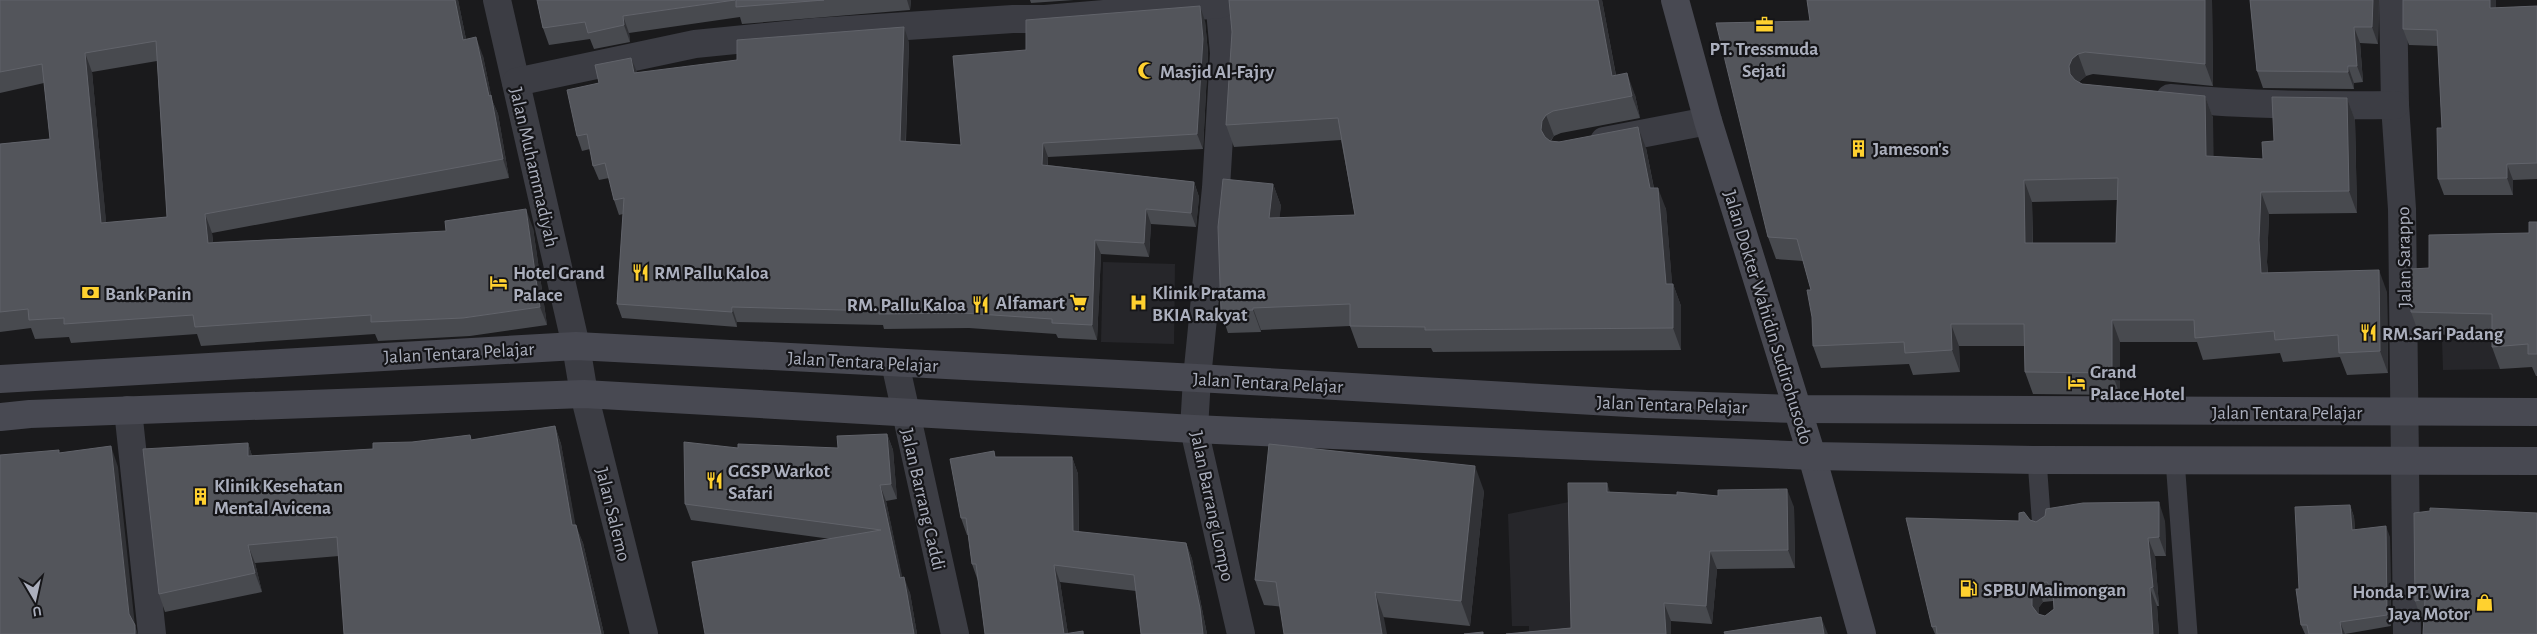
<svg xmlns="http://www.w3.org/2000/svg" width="2537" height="634" font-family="'Alegreya Sans',sans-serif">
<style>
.built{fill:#26262a}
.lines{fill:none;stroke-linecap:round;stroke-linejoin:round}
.lane{stroke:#3c3d44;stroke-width:19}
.street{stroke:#3c3d44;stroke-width:28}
.secondary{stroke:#484952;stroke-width:28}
.wall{fill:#484a4f;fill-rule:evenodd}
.shaded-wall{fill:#313236}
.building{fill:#53555b;stroke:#61636a;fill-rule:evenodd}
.labels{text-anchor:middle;stroke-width:4.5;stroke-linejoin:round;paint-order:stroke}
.poi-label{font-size:19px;font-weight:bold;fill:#abafbd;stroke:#151518;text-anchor:start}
.street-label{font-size:19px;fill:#abafbd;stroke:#151518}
</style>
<rect width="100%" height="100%" fill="#1a1a1c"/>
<!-- built -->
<g class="built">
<polygon points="1103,262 1175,264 1174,344 1101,342"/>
<polygon points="2442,340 2500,341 2500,369 2443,370"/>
<polygon points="1574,501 1580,634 1529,634 1529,626 1512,626 1508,514"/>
</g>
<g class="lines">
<!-- lane -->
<g class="lane">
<polyline points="2037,460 2042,529"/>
<polyline points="2175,460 2188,634"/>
</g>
<!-- street -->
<g class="street">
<polyline points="497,0 576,346 584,394 644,634"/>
<polyline points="1219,0 1224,53 1216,188 1197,378 1194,429 1241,634"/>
<polyline points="2393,0 2395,105 2402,209 2407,634"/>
<polyline points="516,82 695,44 816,32 1013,19 1045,19 1221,4"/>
<path d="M 2170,98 C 2245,105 2320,106 2395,105"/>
<polyline points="1604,141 1708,121"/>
<polyline points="895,363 955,634"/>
<polyline points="128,410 152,634"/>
</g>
<!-- secondary -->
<g class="secondary">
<polyline points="1675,0 1708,121 1812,456 1862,634"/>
<polyline points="0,379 576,346 1197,378 1646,404 1797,409 2537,412"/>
<polyline points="0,417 30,414 584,394 1194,429 1812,456 2037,460 2537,461"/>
</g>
</g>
<!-- wall -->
<g class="wall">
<path d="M 0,0 L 458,0 L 466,39 L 483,56 L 492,100 L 498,114 L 509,178 L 212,233 L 213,242 L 533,228 L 547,325 L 470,336 L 378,341 L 375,334 L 201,346 L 197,334 L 71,343 L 69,337 L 35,339 L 31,328 L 0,332 L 0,144 L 50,139 L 44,83 L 0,93 ZM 157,61 L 167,217 L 106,223 L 92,72 Z"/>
<polygon points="537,0 911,0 910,10 742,24 740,17 629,33 630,42 594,49 590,39 549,45 543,28"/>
<polygon points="1030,0 1074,0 1031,3"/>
<polygon points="1229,0 1602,0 1616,75 1635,95 1640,118 1561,133 1554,136 1551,141 1646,148 1654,188 1666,209 1672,284 1673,284 1681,306 1681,350 1433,352 1431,348 1358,348 1350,326 1261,330 1261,332 1228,333 1221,312 1273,184 1281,206 1279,218 1355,215 1341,140 1234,147 1226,125 1232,32"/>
<path d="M 1807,0 L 2212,0 L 2213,86 L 2093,74 L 2086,76 L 2080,81 L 2079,82 L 2082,84 L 2205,96 L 2213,118 L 2213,157 L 2263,159 L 2274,141 L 2347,98 L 2355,120 L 2357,213 L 2269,214 L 2267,262 L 2268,273 L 2387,292 L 2388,373 L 2347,375 L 2340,357 L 2283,362 L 2280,353 L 2203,360 L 2197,342 L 2120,342 L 2120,395 L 2033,394 L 2025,372 L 2024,346 L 1959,346 L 1960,372 L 1913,375 L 1909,364 L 1821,368 L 1813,346 L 1811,290 L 1803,261 L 1776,259 L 1768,237 L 1810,21 ZM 2117,200 L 2116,243 L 2033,243 L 2032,202 Z"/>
<polygon points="2250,0 2379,0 2378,44 2360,43 2363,82 2354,83 2354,89 2263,88 2257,71"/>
<polygon points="2403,0 2496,0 2496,8 2537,6 2537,179 2513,180 2513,195 2444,195 2438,179 2442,128 2438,46 2409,45 2403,29"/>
<polygon points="1205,21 1208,53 1203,149 1048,157 1048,165 1194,182 1199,197 1196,227 1151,224 1149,257 1101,254 1097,340 1058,338 1056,334 969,328 884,329 883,325 737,322 737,327 622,318 617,304 623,214 619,215 614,200 609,178 599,180 593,166 590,149 582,151 577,136 599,83 637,73 909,42 906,141 961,145 1026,50"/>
<polygon points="2537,222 2537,376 2536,376 2532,367 2500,369 2492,347 2492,336 2419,334 2411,312 2429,268 2529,233"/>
<polygon points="555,426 561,444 575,525 583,543 604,634 344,634 339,556 255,563 262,592 165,612 159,594 248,443 252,456 373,449 472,440"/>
<polygon points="887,434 893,450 897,499 886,501 902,578 910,593 917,634 705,634 831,539 691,520 685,504 738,448 838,448"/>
<polygon points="996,457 1072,457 1078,474 1079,532 1186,543 1192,559 1207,634 1141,634 1136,591 1060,582 1068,634 1083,631 1084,634 985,634 978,581 972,564 968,535 967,535 961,518"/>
<polygon points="1484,491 1470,626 1264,605 1255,580"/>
<polygon points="1610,492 1794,507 1795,568 1717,569 1712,624 1671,621 1671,634 1506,634 1571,628"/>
<polygon points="2350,505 2354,517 2355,530 2390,537 2391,626 2345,634 2305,634 2301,625 2299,589"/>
<polygon points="2430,511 2424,621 2422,621 2415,601"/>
<path d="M 2030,520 L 2036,522 L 2165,521 L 2166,556 L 2155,556 L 2159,606 L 2157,606 L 2159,634 L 1935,634 L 1932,627 L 2019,521 ZM 2053,601 L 2054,609 L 2045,616 L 2039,615 L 2039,607 L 2043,602 Z"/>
</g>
<!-- shaded-wall -->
<g class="shaded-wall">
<polygon points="455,0 458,0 470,59 463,40"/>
<polygon points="907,0 911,0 910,10"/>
<polygon points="1598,0 1602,0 1620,98 1612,76"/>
<polygon points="2205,0 2212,0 2213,86 2205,64"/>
<polygon points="2373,0 2379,0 2378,44 2372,27"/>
<polygon points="2490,0 2496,0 2496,24 2490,8"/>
<polygon points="1200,6 1205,21 1208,53 1203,149 1197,134"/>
<polygon points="623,16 629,33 630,42 624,25"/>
<polygon points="904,27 909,42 905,155 900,141"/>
<polygon points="2354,27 2360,43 2363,82 2357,66"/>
<polygon points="476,37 483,56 492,100 498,114 509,178 503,159"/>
<polygon points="85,53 92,72 108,242 101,223"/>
<polygon points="2078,54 2086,76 2080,81 2077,88 2070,74 2069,66 2072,59"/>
<polygon points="631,58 637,72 640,88 634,73"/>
<polygon points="2348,66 2354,83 2354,89 2348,72"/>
<polygon points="1627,73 1635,95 1640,118 1632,96"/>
<polygon points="2205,96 2213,118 2214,178 2206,156"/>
<polygon points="2347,98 2355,120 2357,213 2349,191"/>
<polygon points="1546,115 1554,136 1549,142 1549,151 1541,130 1542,121"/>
<polygon points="1638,127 1646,148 1658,210 1650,188"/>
<polygon points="1043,143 1048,157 1047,179 1042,165"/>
<polygon points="2507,164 2513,180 2513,195 2507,178"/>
<polygon points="2024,180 2032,202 2033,265 2025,243"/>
<polygon points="1194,182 1199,197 1196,227 1191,213"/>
<polygon points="1273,184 1281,206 1277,240 1269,218"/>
<polygon points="1658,188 1666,209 1673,295 1673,284 1681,306 1681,350 1673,328 1666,284"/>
<polygon points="2261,192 2269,214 2267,262 2269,295 2261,273 2259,240"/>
<polygon points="526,209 533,228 547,325 540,307"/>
<polygon points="1146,209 1151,224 1149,257 1144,243"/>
<polygon points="205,214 212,233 215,262 208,243"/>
<polygon points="1095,240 1101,254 1097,340 1092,325"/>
<polygon points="2379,270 2387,292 2388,373 2380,351"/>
<polygon points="732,307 737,322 737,327 732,312"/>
<polygon points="1253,308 1261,330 1261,332 1253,310"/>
<polygon points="2112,320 2120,342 2120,395 2112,373"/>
<polygon points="1951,324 1959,346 1960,372 1952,350"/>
<polygon points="555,426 561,444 579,544 572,525"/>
<polygon points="887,434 893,450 897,499 891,484"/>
<polygon points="248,443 254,462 248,456"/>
<polygon points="111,446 118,467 135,626 138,634 135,634 129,614"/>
<polygon points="1072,457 1078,474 1079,548 1073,531"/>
<polygon points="1475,466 1484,491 1470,626 1461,601"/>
<polygon points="1607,483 1613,501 1607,492"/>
<polygon points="880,485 886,501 906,594 900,578"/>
<polygon points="1787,489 1794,507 1795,568 1788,550"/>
<polygon points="2159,502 2165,521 2166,556 2159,537"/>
<polygon points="2350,505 2354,517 2356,542 2352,530"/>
<polygon points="576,525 583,543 604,634 601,634"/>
<polygon points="2386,526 2390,537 2391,626 2387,615"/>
<polygon points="2148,538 2155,556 2159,606 2153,587"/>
<polygon points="1186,543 1192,559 1207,634 1203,634"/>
<polygon points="248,545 255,563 262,592 255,573"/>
<polygon points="1710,551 1717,569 1712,624 1706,606"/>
<polygon points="1054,565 1060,582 1068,634 1064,634"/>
<polygon points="904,577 910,593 917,634 914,634"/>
<polygon points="2036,583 2043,602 2039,607 2039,624 2032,606 2032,588"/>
<polygon points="2150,588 2157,606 2159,634 2153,634"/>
<polygon points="1375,592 1384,618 1387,634 1382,634"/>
<polygon points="1664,603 1671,621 1671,634 1666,634"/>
<polygon points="1821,617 1828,634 1824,634"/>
<polygon points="2340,622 2345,634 2342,634"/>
</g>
<!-- building -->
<g class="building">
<path d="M 0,0 L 455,0 L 463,40 L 476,37 L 489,96 L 491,95 L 503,159 L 205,214 L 208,243 L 446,231 L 445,221 L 526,209 L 540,307 L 463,318 L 371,322 L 371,315 L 195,327 L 193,315 L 64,324 L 64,318 L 29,320 L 28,309 L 0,312 L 0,144 L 50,139 L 42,64 L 0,72 ZM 156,41 L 167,217 L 101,223 L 85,53 Z"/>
<polygon points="537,0 735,0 623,16 624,25 588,33 585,22 543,28"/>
<polygon points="736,0 824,0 736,7"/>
<polygon points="1229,0 1598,0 1612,76 1627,73 1632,96 1553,111 1546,115 1542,121 1541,130 1545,137 1550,141 1559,142 1638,127 1650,188 1658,188 1666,284 1673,284 1673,328 1425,330 1425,327 1350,326 1350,304 1253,308 1253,310 1221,312 1218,227 1223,179 1273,184 1269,218 1355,215 1338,118 1226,125 1232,32"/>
<path d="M 1807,0 L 2205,0 L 2205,64 L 2085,52 L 2078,54 L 2072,59 L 2069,66 L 2070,74 L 2075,80 L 2082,84 L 2205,96 L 2206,156 L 2263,159 L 2262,142 L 2274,141 L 2272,97 L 2347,98 L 2349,191 L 2261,192 L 2259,240 L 2261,273 L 2379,270 L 2380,351 L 2339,353 L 2338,335 L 2275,340 L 2274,331 L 2195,338 L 2194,320 L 2112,320 L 2112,373 L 2025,372 L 2024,324 L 1951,324 L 1952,350 L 1905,353 L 1904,342 L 1813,346 L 1812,317 L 1807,290 L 1811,290 L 1797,239 L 1768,237 L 1716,23 L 1810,21 ZM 2118,178 L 2116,243 L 2025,243 L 2024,180 Z"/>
<polygon points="2250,0 2373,0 2372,27 2354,27 2357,66 2348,66 2348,72 2257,71"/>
<polygon points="2403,0 2490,0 2490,8 2537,6 2537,163 2507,164 2507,178 2438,179 2437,128 2442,128 2437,30 2403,29"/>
<polygon points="1200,6 1203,39 1197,134 1043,143 1042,165 1194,182 1191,213 1146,209 1144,243 1095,240 1092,325 1052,323 1052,319 963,313 879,314 879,311 732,307 732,312 617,304 624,198 614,200 605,163 593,166 587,134 577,136 567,90 599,83 595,65 631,58 634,73 737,60 737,40 904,27 900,141 961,145 953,56 1026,50 1026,20"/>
<polygon points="2529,222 2537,222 2537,354 2528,354 2528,344 2492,347 2492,314 2411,312 2411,269 2429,268 2429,235 2529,233"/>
<polygon points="555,426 572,525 576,525 601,634 344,634 337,537 248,545 255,573 159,594 143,449 248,443 248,456 373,449 373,443 412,442 470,435 471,440"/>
<polygon points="887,434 891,484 880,485 900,578 904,577 914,634 705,634 692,562 881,530 685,504 684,442 738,448 738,444 838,448 837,436"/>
<polygon points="1269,444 1475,466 1461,601 1375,592 1382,634 1284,634 1276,582 1255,580"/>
<polygon points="111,446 129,614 135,625 135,634 0,634 0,455 59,450 59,453"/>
<polygon points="994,451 995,457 1072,457 1073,531 1186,543 1200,608 1203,634 1141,634 1134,575 1054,565 1064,634 1083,631 1083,634 985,634 976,564 972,564 966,518 961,518 950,459"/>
<polygon points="1568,483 1607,483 1607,492 1677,495 1677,492 1718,496 1718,490 1787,489 1788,550 1710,551 1706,606 1664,603 1666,634 1506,634 1571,628"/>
<path d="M 2159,502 L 2159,537 L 2148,538 L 2153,587 L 2150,588 L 2153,634 L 1937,634 L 1936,626 L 1932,627 L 1906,518 L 2019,521 L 2019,513 L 2024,512 L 2030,520 L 2036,522 L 2045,516 L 2046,509 L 2083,503 ZM 2047,582 L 2053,591 L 2054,609 L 2045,616 L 2038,614 L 2032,606 L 2032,588 L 2036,583 Z"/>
<polygon points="2350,505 2352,530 2386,526 2387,615 2340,622 2342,634 2309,634 2307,625 2301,625 2296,589 2299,589 2295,507"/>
<polygon points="2430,508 2537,513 2537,634 2423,634 2425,599 2415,601 2414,513 2430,511"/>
<polygon points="1821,617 1824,634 1725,634 1724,632"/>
<polygon points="1483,632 1483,634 1464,634"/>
</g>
<!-- icons -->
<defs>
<symbol id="office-bare" viewBox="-9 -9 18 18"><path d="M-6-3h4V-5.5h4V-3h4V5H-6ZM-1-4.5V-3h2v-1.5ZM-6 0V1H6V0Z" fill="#ffd12f" stroke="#151518" stroke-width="2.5" paint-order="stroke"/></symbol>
<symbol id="mosque-bare" viewBox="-9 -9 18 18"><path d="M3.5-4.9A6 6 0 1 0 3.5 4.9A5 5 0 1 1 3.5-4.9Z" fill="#ffd12f" stroke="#151518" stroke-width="2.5" paint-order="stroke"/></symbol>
<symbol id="building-bare" viewBox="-9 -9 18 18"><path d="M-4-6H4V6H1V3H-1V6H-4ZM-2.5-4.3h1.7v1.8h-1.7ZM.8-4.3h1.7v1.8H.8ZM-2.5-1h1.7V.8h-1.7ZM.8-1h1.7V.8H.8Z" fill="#ffd12f" stroke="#151518" stroke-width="2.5" paint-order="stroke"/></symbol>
<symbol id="restaurant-bare" viewBox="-9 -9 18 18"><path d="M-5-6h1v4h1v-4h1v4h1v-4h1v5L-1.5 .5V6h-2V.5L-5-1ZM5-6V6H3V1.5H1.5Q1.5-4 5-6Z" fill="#ffd12f" stroke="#151518" stroke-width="2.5" paint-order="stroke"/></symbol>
<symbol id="hotel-bare" viewBox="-9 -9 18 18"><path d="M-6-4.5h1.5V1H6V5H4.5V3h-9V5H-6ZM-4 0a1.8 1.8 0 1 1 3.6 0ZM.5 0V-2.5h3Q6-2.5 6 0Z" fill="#ffd12f" stroke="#151518" stroke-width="2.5" paint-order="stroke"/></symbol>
<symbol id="bank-bare" viewBox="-9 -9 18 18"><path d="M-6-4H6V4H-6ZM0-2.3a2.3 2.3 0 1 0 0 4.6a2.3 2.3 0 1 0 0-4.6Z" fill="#ffd12f" stroke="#151518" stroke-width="2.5" paint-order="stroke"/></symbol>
<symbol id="supermarket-bare" viewBox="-9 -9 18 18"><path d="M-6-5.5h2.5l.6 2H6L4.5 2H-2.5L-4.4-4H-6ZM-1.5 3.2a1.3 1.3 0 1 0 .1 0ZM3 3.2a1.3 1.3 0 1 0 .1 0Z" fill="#ffd12f" stroke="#151518" stroke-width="2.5" paint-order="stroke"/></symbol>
<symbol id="hospital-bare" viewBox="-9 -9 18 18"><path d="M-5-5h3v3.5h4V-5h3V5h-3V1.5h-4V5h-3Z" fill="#ffd12f" stroke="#151518" stroke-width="2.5" paint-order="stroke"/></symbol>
<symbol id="fuel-bare" viewBox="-9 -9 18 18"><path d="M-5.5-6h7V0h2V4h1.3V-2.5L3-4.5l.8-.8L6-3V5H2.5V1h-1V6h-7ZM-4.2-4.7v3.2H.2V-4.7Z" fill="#ffd12f" stroke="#151518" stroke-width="2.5" paint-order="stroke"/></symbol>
<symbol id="shop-bare" viewBox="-9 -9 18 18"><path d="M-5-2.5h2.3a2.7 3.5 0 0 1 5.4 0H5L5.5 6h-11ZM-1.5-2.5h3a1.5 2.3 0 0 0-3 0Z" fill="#ffd12f" stroke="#151518" stroke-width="2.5" paint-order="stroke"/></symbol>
</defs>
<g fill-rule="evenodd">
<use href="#office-bare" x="1752" y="12" width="25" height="25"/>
<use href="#mosque-bare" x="1134" y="58" width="25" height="25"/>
<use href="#building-bare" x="1846" y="136" width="25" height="25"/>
<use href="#restaurant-bare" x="628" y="260" width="25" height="25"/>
<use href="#hotel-bare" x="486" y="270" width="25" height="25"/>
<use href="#bank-bare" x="78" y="280" width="25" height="25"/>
<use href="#supermarket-bare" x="1066" y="290" width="25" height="25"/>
<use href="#hospital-bare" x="1126" y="290" width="25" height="25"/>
<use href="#restaurant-bare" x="968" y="292" width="25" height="25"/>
<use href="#restaurant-bare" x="2356" y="320" width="25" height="25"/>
<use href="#hotel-bare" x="2064" y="370" width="25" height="25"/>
<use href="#restaurant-bare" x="702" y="468" width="25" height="25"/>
<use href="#building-bare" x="188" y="484" width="25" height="25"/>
<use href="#fuel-bare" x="1956" y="576" width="25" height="25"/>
<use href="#shop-bare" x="2472" y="590" width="25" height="25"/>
</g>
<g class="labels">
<!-- poi labels -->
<g class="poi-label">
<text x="1764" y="55" text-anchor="middle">PT. Tressmuda<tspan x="1764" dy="22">Sejati</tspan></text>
<text x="1160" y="78">Masjid Al-Fajry</text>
<text x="1873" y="155">Jameson's</text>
<text x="513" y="279">Hotel Grand<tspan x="513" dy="22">Palace</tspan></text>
<text x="654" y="279">RM Pallu Kaloa</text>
<text x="1152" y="299">Klinik Pratama<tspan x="1152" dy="22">BKIA Rakyat</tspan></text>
<text x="105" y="300">Bank Panin</text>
<text x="1065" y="309" text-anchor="end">Alfamart</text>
<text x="966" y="311" text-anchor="end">RM. Pallu Kaloa</text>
<text x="2382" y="340">RM.Sari Padang</text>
<text x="2090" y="378">Grand<tspan x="2090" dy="22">Palace Hotel</tspan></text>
<text x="728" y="477">GGSP Warkot<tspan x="728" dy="22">Safari</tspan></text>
<text x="214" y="492">Klinik Kesehatan<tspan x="214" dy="22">Mental Avicena</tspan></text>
<text x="1983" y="596">SPBU Malimongan</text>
<text x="2470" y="598" text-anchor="end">Honda PT. Wira<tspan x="2470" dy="22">Jaya Motor</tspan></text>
</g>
<!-- street labels -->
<g class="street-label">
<text transform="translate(535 167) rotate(77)" y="7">Jalan Muhammadiyah</text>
<text transform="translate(2403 257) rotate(-91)" y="7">Jalan Sarappo</text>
<text transform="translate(1769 317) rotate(73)" y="7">Jalan Dokter Wahidin Sudirohusodo</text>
<text transform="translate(459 352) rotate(-3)" y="7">Jalan Tentara Pelajar</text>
<text transform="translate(863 361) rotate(3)" y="7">Jalan Tentara Pelajar</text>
<text transform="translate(1268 382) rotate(3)" y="7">Jalan Tentara Pelajar</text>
<text transform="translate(1672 404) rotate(2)" y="7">Jalan Tentara Pelajar</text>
<text x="2287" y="419">Jalan Tentara Pelajar</text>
<text transform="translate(924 499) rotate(77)" y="7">Jalan Barrang Caddi</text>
<text transform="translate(1213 506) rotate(78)" y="7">Jalan Barrang Lompo</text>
<text transform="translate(614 514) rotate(76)" y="7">Jalan Salemo</text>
</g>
</g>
<!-- north arrow -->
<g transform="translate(35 599) rotate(171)" stroke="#151518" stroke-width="4" paint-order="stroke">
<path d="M0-4L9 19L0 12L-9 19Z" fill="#abafbd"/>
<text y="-8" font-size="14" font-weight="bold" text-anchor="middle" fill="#abafbd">U</text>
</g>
</svg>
